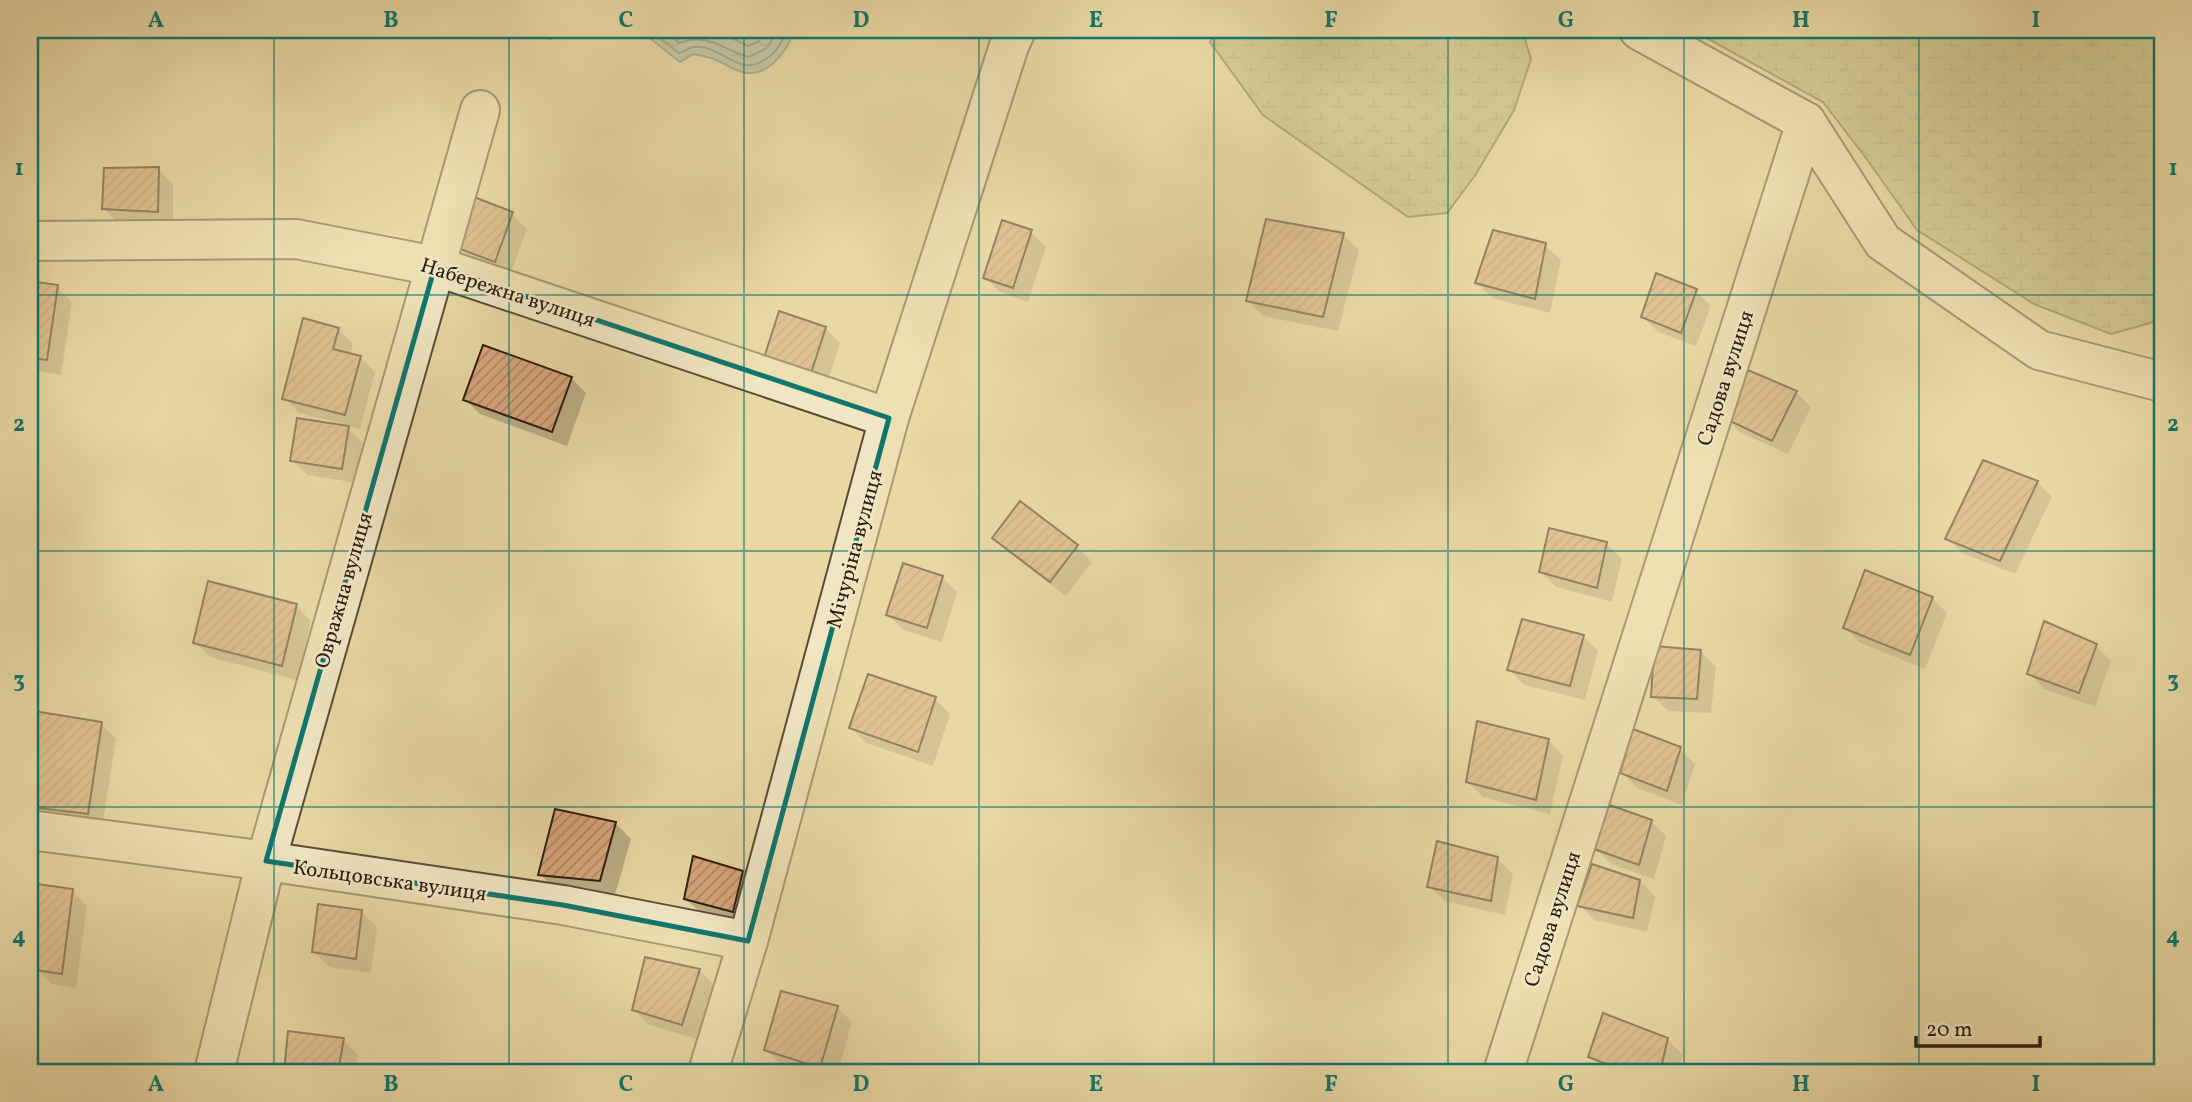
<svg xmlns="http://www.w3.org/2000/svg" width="2192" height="1102" font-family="Vollkorn,serif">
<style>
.wetland{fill:url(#wetland-marsh);stroke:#726d4a;stroke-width:2}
.water{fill:url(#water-ripples);stroke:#6c7b6f;stroke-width:2}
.shadow{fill:#0003}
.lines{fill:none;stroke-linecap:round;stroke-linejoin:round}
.shore{stroke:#616b60;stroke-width:2}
.building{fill:url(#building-hatch);stroke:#291d12;stroke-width:2}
.minor-casing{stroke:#594c36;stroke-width:42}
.minor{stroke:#f1e6c4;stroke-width:38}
.marked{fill:none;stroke:#0f766e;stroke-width:5;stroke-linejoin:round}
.grid{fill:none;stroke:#0f766e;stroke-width:2;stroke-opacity:0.55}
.labels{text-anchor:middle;stroke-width:5;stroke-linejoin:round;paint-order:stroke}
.street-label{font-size:21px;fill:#291d12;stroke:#f1e6c4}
.neatline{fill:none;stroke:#0f766e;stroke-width:2.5}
.grid-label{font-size:23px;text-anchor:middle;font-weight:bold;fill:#0f766e}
</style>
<defs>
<pattern id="wetland-marsh" width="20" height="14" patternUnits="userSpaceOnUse" patternTransform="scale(1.75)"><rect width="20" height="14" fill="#bcbd82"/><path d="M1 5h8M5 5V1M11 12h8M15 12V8" fill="none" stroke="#a2a26f"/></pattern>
<pattern id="water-ripples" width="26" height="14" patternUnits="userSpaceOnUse" patternTransform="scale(1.75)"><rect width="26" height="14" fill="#99b9ad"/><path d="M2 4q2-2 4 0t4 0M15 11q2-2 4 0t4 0" fill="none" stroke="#7d968b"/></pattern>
<pattern id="building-hatch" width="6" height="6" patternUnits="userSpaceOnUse" patternTransform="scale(1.75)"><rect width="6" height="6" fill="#d8a57b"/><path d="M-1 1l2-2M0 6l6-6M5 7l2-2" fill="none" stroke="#af8663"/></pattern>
</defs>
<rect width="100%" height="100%" fill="#e9d8a4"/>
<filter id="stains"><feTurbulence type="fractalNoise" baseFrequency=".00286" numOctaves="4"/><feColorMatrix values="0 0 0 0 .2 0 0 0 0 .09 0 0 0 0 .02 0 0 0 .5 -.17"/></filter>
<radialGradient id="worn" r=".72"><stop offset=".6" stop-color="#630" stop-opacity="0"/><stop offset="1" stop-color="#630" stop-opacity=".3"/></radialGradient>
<!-- wetland -->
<g class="wetland">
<polygon points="1217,30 1522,30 1531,59 1514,110 1476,174 1447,213 1408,217 1263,115 1210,42"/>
<polygon points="1692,30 2162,30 2162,315 2150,323 2111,334 2034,304 1917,230 1866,158 1823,102"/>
</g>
<!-- water -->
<g class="water">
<polygon points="495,30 599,30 597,32 569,30 550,39 536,35"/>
<path d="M 649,30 L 794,30 C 789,49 770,75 747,73 C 735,72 727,64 716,60 C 710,57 702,56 694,54 L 680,62 L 647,36 Z"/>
</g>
<!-- shadow -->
<g class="shadow">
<polygon points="158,169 173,184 173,226 119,224 104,209"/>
<polygon points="512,214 527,229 510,275 472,261 457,246"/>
<polygon points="1267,221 1344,235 1359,250 1338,331 1263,316 1248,301"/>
<polygon points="1031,232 1046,247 1028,302 1000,292 985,277"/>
<polygon points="1545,245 1561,260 1550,313 1492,298 1477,283"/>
<polygon points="30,283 57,287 72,302 61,375 30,370"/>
<polygon points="1696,291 1711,306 1696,346 1658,332 1643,317"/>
<polygon points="825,328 840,343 826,387 781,372"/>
<polygon points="338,329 353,344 350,355 360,357 375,372 360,429 345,425 363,443 357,483 307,475 292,460 342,427 343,424 299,413 284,398"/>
<polygon points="571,378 586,393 567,446 480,414 465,399"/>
<polygon points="1796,392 1811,407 1788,454 1741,433 1726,418"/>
<polygon points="2037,482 2052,497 2015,574 1962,553 1947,538"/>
<polygon points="994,538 1077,547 1092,562 1066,596 1009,553"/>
<polygon points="1607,544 1622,559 1612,602 1556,587 1541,572"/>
<polygon points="942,577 957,592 942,642 903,630 888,615"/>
<polygon points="1932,598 1947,613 1925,669 1860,643 1845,628"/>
<polygon points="296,606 311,621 297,680 210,657 195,642"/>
<polygon points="1583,636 1598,651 1585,700 1524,685 1509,670"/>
<polygon points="2096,646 2111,661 2095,707 2044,689 2029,673"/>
<polygon points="1701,652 1716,667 1711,713 1668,711 1653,696"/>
<polygon points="935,699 950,714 933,766 866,743 851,728"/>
<polygon points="35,713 101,724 116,739 102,828 40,821 30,811 30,763"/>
<polygon points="1548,740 1563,755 1550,814 1483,797 1468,782"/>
<polygon points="1680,749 1695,764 1682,805 1637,788 1622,773"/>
<polygon points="556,811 616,824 631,839 615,895 555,889 540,874"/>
<polygon points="1651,821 1666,836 1654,879 1611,864 1596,849"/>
<polygon points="1497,859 1513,874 1505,915 1444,901 1429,886"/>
<polygon points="742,873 757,888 748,926 701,913 685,898"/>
<polygon points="1640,881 1655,897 1647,932 1594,920 1579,905"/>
<polygon points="30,885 72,891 87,906 76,988 52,984 37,969 37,966 30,965"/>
<polygon points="362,912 377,927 371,973 329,967 314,952"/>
<polygon points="646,959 700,971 715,986 697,1039 649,1025 634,1010"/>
<polygon points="837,1007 852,1022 838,1072 804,1072 781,1065 766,1050"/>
<polygon points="290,1033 343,1040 358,1055 355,1072 285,1072"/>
<polygon points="1668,1040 1683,1055 1678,1072 1607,1072 1590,1056"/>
</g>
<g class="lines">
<!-- shore -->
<g class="shore">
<path d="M 655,30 L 657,36 L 679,53 C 683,52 689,48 694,47 C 724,44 737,81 769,57 C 777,51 784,39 787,30"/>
<path d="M 664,30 L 679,43 C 711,32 721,50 749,57 L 767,48 L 778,30"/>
<polyline points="706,30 726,35 748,46 759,41 766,30"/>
</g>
</g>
<!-- building -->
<g class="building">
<polygon points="159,167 158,212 102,209 104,168"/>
<polygon points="474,197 513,212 495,262 455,247"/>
<polygon points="1266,219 1344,233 1323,317 1246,301"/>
<polygon points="1002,220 1032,230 1013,288 983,278"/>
<polygon points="1493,230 1546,243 1535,299 1475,283"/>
<polygon points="1656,273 1697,289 1681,333 1641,317"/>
<polygon points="30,281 58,285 47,360 30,358"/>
<polygon points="779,311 826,327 811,373 764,358"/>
<polygon points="303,318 339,328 333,349 361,356 345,415 282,399"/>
<polygon points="483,345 572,377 552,432 463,400"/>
<polygon points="1748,370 1797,391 1772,441 1724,418"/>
<polygon points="297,418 349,426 342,469 290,461"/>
<polygon points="1983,460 2038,481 2000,561 1945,539"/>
<polygon points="1020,501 1078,545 1050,582 992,538"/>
<polygon points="1549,528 1607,542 1597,588 1539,572"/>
<polygon points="903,563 943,576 927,628 886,615"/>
<polygon points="1865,570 1933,597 1910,655 1843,628"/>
<polygon points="208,581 297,604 282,666 193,643"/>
<polygon points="1522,619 1584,635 1570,686 1507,670"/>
<polygon points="2044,621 2097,644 2079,693 2027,674"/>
<polygon points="1654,646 1701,650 1697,699 1651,697"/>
<polygon points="868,674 936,697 918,752 849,728"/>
<polygon points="34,711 102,722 88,814 30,807 30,747"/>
<polygon points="1477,721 1549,739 1536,800 1466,782"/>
<polygon points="1633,729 1681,747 1667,791 1620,773"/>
<polygon points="1607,804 1652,820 1639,865 1594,849"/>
<polygon points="555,809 616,822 600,881 538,875"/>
<polygon points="1437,841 1498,857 1491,901 1427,887"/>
<polygon points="693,856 743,871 733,912 684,899"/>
<polygon points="1592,864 1640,880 1633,918 1577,906"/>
<polygon points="30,883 73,889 62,974 35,970 37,954 30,953"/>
<polygon points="318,904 362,910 356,959 312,952"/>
<polygon points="645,957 700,969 682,1025 632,1010"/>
<polygon points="781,991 838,1006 820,1068 764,1050"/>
<polygon points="1603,1013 1668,1038 1660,1072 1628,1072 1588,1057"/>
<polygon points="288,1031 344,1038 338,1072 284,1072"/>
</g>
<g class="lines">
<defs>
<g id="minor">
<polyline points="1639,30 1806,122"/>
<polyline points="30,241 296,239 435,266 889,418"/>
<polyline points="30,830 266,861 563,905 748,941"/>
<polyline points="214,1072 266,861 480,110"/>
<polyline points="708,1072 748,941 889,418 1009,46 1016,30"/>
<polyline points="1503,1072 1806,122 1883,242 2039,350 2162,382"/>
</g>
</defs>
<!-- minor casing -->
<use href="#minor" class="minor-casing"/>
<!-- minor -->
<use href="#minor" class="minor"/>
</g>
<!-- marked area -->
<path d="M0 0H2192V1102H0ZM 435,266 L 889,418 L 748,941 L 563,905 L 266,861 Z" fill="#e9d8a4" fill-opacity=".55" fill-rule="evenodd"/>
<path class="marked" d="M 435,266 L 889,418 L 748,941 L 563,905 L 266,861 Z"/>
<!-- grid -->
<path class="grid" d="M 274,30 L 274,1072M 509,30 L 509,1072M 744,30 L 744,1072M 979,30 L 979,1072M 1214,30 L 1214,1072M 1448,30 L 1448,1072M 1684,30 L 1684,1072M 1919,30 L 1919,1072M 30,295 L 2162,295M 30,551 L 2162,551M 30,807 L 2162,807"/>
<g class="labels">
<!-- street labels -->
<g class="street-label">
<text transform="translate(508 292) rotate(18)" y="7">Набережна вулиця</text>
<text transform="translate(1725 378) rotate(-72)" y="7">Садова вулиця</text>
<text transform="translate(854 549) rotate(-75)" y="7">Мічуріна вулиця</text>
<text transform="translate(343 590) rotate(-74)" y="7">Овражна вулиця</text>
<text transform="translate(390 880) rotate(8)" y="7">Кольцовська вулиця</text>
<text transform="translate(1552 919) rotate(-72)" y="7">Садова вулиця</text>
</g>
</g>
<!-- margin -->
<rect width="2192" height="1102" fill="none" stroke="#e9d8a4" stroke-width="77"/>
<!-- scale -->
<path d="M1916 1036v10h124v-10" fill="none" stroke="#291d12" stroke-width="3.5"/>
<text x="1926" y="1036" font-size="21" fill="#291d12" stroke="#f1e6c4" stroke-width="5" paint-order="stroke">20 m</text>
<rect x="38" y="38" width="2116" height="1026" class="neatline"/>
<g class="grid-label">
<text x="156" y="27">A</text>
<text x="391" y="27">B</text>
<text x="626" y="27">C</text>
<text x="861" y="27">D</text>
<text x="1096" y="27">E</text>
<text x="1331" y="27">F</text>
<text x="1566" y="27">G</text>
<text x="1801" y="27">H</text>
<text x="2036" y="27">I</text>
<text x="19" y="175">1</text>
<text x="2173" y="175">1</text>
<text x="19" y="431">2</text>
<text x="2173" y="431">2</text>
<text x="19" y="687">3</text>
<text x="2173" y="687">3</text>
<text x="19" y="943">4</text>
<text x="2173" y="943">4</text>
<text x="156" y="1091">A</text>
<text x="391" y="1091">B</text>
<text x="626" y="1091">C</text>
<text x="861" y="1091">D</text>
<text x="1096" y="1091">E</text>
<text x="1331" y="1091">F</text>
<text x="1566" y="1091">G</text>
<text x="1801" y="1091">H</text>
<text x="2036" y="1091">I</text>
</g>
<rect width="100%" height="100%" filter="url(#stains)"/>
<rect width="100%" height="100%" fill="url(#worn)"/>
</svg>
